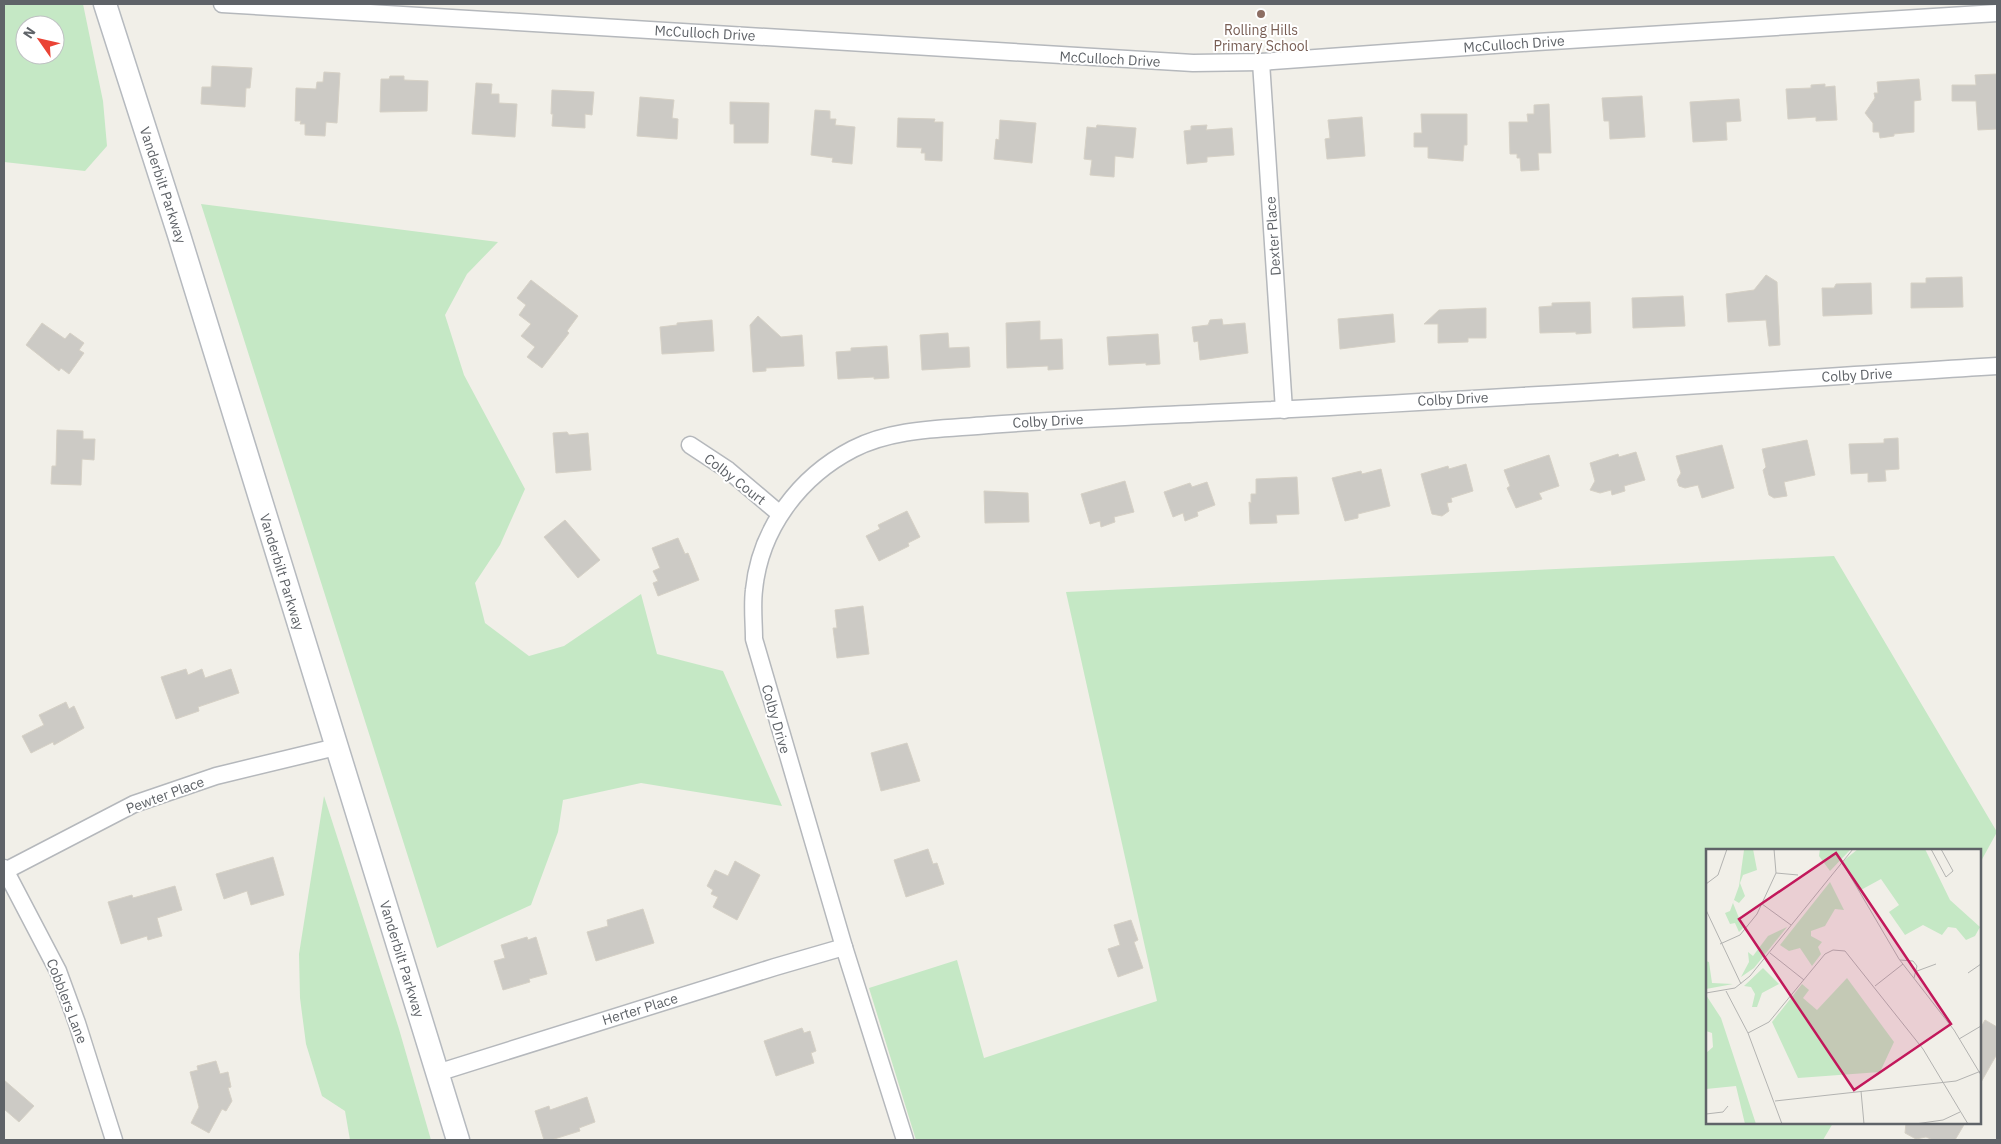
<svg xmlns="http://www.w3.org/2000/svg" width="2001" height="1144" font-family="'IBM Plex Sans',sans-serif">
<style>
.green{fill:#c5e8c5;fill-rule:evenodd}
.building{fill:#cccac5;stroke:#d6d1c6}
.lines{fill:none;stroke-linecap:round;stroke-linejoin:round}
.minor-casing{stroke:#b5b8bc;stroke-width:19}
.secondary-casing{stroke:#b6babf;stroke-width:25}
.minor{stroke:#fff;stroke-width:16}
.secondary{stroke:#fff;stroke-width:22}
.education-dot{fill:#8d6e63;stroke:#fff;stroke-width:2}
.labels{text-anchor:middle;stroke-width:4;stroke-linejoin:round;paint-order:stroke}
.education-label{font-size:14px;fill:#785e54;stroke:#fff}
.street-label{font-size:14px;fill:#5f6368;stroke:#fff}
.inset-road{fill:none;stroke:#b3b3b1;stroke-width:1}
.view{fill:#c2185b;fill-opacity:0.15;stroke:#c2185b;stroke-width:2.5}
.inset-edge{fill:none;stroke:#5f6368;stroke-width:2.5}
</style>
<rect width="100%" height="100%" fill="#f1efe8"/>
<!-- green -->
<g class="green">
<path d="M 4,4 L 83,4 L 103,101 L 107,146 L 85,171 L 4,162 ZM 25,25 L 55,25 L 55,55 L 25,55 Z"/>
<polygon points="201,204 498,242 467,274 445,315 464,375 525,489 500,545 475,583 485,623 529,656 564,646 641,594 657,654 723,671 782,806 641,783 563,800 558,832 531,905 437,948"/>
<polygon points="1834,556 1997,832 1980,863 1980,850 1707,850 1707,1123 1833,1123 1823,1140 916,1140 869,988 957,960 984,1058 1157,1001 1066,592"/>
<polygon points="324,796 399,1029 431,1140 350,1140 345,1111 322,1096 306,1044 300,998 299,954"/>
</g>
<!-- building -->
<g class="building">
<polygon points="212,66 252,68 250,88 246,88 245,107 201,104 202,87 211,87"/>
<polygon points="324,72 340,73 337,123 326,122 325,136 305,135 305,124 300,124 301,121 295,121 296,88 316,89 317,82 323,82"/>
<polygon points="1997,74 1997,129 1978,130 1976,101 1952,101 1952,85 1976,85 1975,75"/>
<polygon points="390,76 404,76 404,80 428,81 427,111 380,112 381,79 389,79"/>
<polygon points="1919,79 1921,100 1914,101 1914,132 1894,134 1894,136 1880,138 1879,132 1873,132 1873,123 1865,113 1875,98 1874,93 1878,93 1877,82"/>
<polygon points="476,83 492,84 491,94 499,94 499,103 517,104 515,137 472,134"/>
<polygon points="1825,84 1825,87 1835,86 1837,120 1816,121 1816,117 1788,119 1786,89 1811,88 1811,85"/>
<polygon points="552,90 594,92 592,115 585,114 585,128 552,126 553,114 551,114"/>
<polygon points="1642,96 1645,137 1610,139 1609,121 1604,121 1602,98"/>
<polygon points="640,97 674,100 672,118 678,119 677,139 637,136"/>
<polygon points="1739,99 1741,121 1726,122 1727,140 1693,142 1690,102"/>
<polygon points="730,102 769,103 768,143 734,143 734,124 730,124"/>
<polygon points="1549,104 1551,153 1538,153 1539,170 1521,171 1520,158 1517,158 1517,154 1510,154 1509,122 1528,122 1527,114 1534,114 1534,105"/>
<polygon points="815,110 830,111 830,119 836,119 835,125 855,127 852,164 832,162 833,158 811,155"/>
<polygon points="1421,114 1467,114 1467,145 1464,145 1463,161 1428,158 1428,147 1414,147 1414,133 1422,133"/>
<polygon points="1362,117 1365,156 1327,159 1325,139 1330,138 1328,120"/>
<polygon points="898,118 935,119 934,122 943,122 942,161 925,160 925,153 921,153 922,148 897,147"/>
<polygon points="1000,120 1036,123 1032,163 994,159 996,139 999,140"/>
<polygon points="1097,125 1136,128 1133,158 1115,156 1114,177 1090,175 1092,160 1084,159 1087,127 1096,128"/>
<polygon points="1207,125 1206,130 1232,128 1234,155 1207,157 1207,162 1187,164 1184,131 1191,130 1191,126"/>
<polygon points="1766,275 1777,282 1780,345 1769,346 1766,320 1728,322 1726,294 1754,290"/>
<polygon points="1962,277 1963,307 1911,308 1911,283 1926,283 1926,278"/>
<polygon points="531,280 578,316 567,331 569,333 542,368 527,357 535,347 521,336 531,324 519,315 526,305 517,298"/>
<polygon points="1871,283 1872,314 1823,316 1822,288 1834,288 1836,284"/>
<polygon points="1683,296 1685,326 1633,328 1632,298"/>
<polygon points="1590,302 1591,333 1576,334 1576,332 1540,333 1539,307 1552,306 1552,303"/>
<polygon points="1486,308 1486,338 1468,338 1468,342 1438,343 1438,324 1424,324 1439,310"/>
<polygon points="1393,314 1395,342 1340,349 1338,319"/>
<polygon points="758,316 781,337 802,335 804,366 766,368 766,371 753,372 750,325"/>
<polygon points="1222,319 1223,325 1245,323 1248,353 1200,360 1198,341 1194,342 1192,327 1208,325 1210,320"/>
<polygon points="712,320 714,351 662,354 660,327 677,325 677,323"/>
<polygon points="1040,321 1040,340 1062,339 1063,369 1048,370 1048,366 1007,368 1006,323"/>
<polygon points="42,323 65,339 70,333 84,343 79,350 84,353 69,374 61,368 59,371 26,345"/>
<polygon points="948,333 949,348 969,347 970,367 922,370 920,335"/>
<polygon points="1158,334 1160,364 1146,365 1146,363 1109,365 1107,337"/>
<polygon points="887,346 889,378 874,379 874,377 838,379 836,352 851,351 851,348"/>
<polygon points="57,430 83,431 83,439 95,439 94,460 82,459 81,485 51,484 52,466 56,466"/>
<polygon points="567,432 569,435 588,433 591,470 556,473 553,433"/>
<polygon points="1898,438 1899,469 1885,470 1886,481 1868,482 1868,473 1851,474 1849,444 1884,443 1884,439"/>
<polygon points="1807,440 1815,475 1784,482 1787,496 1774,498 1769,495 1763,470 1766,467 1762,449"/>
<polygon points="1722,445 1734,488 1702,498 1698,485 1685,488 1679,486 1677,480 1681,473 1676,456"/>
<polygon points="1636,452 1645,480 1624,486 1625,491 1612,495 1611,490 1600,493 1590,490 1595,481 1590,463 1618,454 1619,457"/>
<polygon points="1549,455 1559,486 1539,493 1542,499 1516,508 1507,488 1510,486 1504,470"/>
<polygon points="1466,464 1473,491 1451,498 1452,502 1447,503 1449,511 1442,516 1432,514 1421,474 1448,466 1449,469"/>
<polygon points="1381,469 1390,506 1358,514 1358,518 1345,521 1332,478 1361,471 1362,474"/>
<polygon points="1297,477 1299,514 1276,515 1277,523 1250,524 1249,502 1251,503 1251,494 1256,494 1256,479"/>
<polygon points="1125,481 1134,512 1114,517 1115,522 1101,527 1100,521 1090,524 1081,494"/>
<polygon points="1207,482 1215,505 1197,512 1198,516 1185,521 1183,513 1173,517 1164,492 1190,483 1192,487"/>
<polygon points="984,491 1028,493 1029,522 985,523"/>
<polygon points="907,511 920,537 908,543 909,546 879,561 866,536 880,529 878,525"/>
<polygon points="565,520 600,560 578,578 544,537"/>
<polygon points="678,538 685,554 688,553 699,580 658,596 653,583 658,581 653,571 660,568 652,548"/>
<polygon points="863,606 869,654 837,658 833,628 837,628 835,610"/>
<polygon points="186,669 188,675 202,669 205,678 231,669 239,693 198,707 199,711 176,719 161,677"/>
<polygon points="66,702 69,709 74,706 84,728 54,745 53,742 31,753 22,736 44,725 39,715"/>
<polygon points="907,743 920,781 881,791 871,753"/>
<polygon points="928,849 933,864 937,863 944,884 906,897 894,860"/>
<polygon points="273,857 284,895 251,905 247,891 224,899 216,874"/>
<polygon points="735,861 760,875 737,920 713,907 718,897 711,894 713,890 707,886 715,870 728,876"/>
<polygon points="175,886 182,910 157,918 162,936 148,940 147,936 121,944 108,902 132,895 133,898"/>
<polygon points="643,909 654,943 596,961 587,932 608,926 607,920"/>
<polygon points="1131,920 1138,940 1134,942 1143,968 1118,977 1108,949 1120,945 1114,925"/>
<polygon points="527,937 528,940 536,937 547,974 529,979 530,982 503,990 494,961 505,958 501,945"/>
<polygon points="1985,1020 1997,1027 1997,1054 1980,1084 1980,1029"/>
<polygon points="802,1028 804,1033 810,1031 816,1051 811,1053 814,1063 776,1076 764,1041"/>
<polygon points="216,1061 220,1074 228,1072 231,1087 228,1088 232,1101 226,1111 222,1109 209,1133 191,1123 199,1107 190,1072 198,1070 197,1066"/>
<polygon points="4,1080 34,1106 19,1122 4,1109"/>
<polygon points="587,1097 595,1122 579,1128 580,1131 551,1140 544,1140 535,1111 549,1106 550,1110"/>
<polygon points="1906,1123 1965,1123 1955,1140 1933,1140 1926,1137 1916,1139 1905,1133"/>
</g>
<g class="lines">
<defs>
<g id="minor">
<polyline points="222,4 1193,63 1261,62 1537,42 1997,13"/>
<polyline points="1261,62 1284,410"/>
<polyline points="690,445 728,470 780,514"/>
<polyline points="4,868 58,971 77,1023 114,1140"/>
<polyline points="5,871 134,804 216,776 336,747"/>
<polyline points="437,1073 775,967 844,947"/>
<path d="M 905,1140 L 844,947 L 754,639 C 754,623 752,606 754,590 C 760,529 799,477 853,449 C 893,428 944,429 988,425 C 1069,419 1149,416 1230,412 C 1486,400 1742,382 1997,366"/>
</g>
<polyline id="secondary" points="105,4 179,235 458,1140"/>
</defs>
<!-- minor casing -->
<use href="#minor" class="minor-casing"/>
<!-- secondary casing -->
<use href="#secondary" class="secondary-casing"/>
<!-- minor -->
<use href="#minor" class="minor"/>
<!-- secondary -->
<use href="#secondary" class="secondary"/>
</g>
<!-- markers -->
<circle class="education-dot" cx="1261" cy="14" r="5"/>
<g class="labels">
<!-- education labels -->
<g class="education-label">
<text x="1261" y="35">Rolling Hills<tspan x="1261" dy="16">Primary School</tspan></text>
</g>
<!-- street labels -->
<g class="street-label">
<text transform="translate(705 33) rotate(3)" y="5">McCulloch Drive</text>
<text transform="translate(1514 44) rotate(-4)" y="5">McCulloch Drive</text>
<text transform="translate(1110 59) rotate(3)" y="5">McCulloch Drive</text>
<text transform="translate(163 185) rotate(72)" y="5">Vanderbilt Parkway</text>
<text transform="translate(1273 236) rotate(-94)" y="5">Dexter Place</text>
<text transform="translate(1857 375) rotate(-3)" y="5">Colby Drive</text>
<text transform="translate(1453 399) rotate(-3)" y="5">Colby Drive</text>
<text transform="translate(1048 421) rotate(-3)" y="5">Colby Drive</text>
<text transform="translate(735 479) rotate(38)" y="5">Colby Court</text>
<text transform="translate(282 572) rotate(73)" y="5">Vanderbilt Parkway</text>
<text transform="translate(776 719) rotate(74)" y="5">Colby Drive</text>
<text transform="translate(165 795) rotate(-20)" y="5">Pewter Place</text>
<text transform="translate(402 959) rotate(73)" y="5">Vanderbilt Parkway</text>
<text transform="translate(67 1001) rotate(69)" y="5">Cobblers Lane</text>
<text transform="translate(640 1009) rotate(-17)" y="5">Herter Place</text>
</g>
</g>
<!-- overview -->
<g transform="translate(1706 849)">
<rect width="275" height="275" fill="#f1efe8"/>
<path d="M 47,0 L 51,21 L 37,26 L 34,34 L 39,47 L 33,54 L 28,51 L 27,54 L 37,79 L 33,83 L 29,74 L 24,75 L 19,64 L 24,62 L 33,37 L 38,1 ZM 114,0 L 145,0 L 124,22 L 113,7 ZM 152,0 L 219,0 L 244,51 L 274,78 L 269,87 L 260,91 L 250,79 L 242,78 L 236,86 L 217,76 L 199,86 L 183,63 L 193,56 L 175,30 L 153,42 L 136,13 ZM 124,33 L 138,61 L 129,60 L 119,77 L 105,82 L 105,87 L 116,93 L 112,98 L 115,105 L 106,117 L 94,99 L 83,102 L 74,96 ZM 81,78 L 48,119 L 35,128 L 43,113 L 42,103 L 47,107 L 62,87 ZM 0,112 L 3,113 L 6,134 L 27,135 L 0,140 ZM 57,119 L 73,135 L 56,144 L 51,158 L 46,158 L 49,145 L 45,138 L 38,137 ZM 141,129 L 188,193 L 174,223 L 92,229 L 66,173 L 96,135 L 103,141 L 97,149 L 111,161 ZM 0,146 L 15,169 L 50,275 L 39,275 L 30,237 L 0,240 L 0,204 L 7,198 L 6,184 L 0,182 Z" fill="#c5e8c5"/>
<path class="inset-road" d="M 225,0 L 240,28 L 247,22 L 235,0M 136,13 L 193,110 L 248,181 L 275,226M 70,24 L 92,26M 0,35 L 12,26 L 21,0M 56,55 L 85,76M 0,61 L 35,135M 14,95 L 34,86 L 51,65 L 70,24 L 68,0M 64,104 L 98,131M 194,111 L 207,112 L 211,117 L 208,129M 211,122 L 230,115M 262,124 L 275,115M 169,137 L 197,115M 20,142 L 42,184 L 76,275M 0,144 L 29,139 L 44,127 L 147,0M 42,184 L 63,173 L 119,105 L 127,101 L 139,102 L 217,200 L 262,275M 253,190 L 275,177M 155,242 L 158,275M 69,252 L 250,232 L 275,222M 0,265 L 17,263 L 22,257M 209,275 L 237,271 L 254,263"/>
<path class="view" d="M 130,4 L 245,175 L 148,241 L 33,70 Z"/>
<rect width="275" height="275" class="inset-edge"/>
</g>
<!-- border -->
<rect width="2001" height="1144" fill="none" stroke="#5f6368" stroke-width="10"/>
<!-- north arrow -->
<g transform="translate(40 40) rotate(304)"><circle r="24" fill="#ffffff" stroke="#bfc1c3"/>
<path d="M0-4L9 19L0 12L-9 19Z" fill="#ea4335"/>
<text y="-8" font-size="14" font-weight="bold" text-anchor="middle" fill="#5f6368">N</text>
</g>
</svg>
